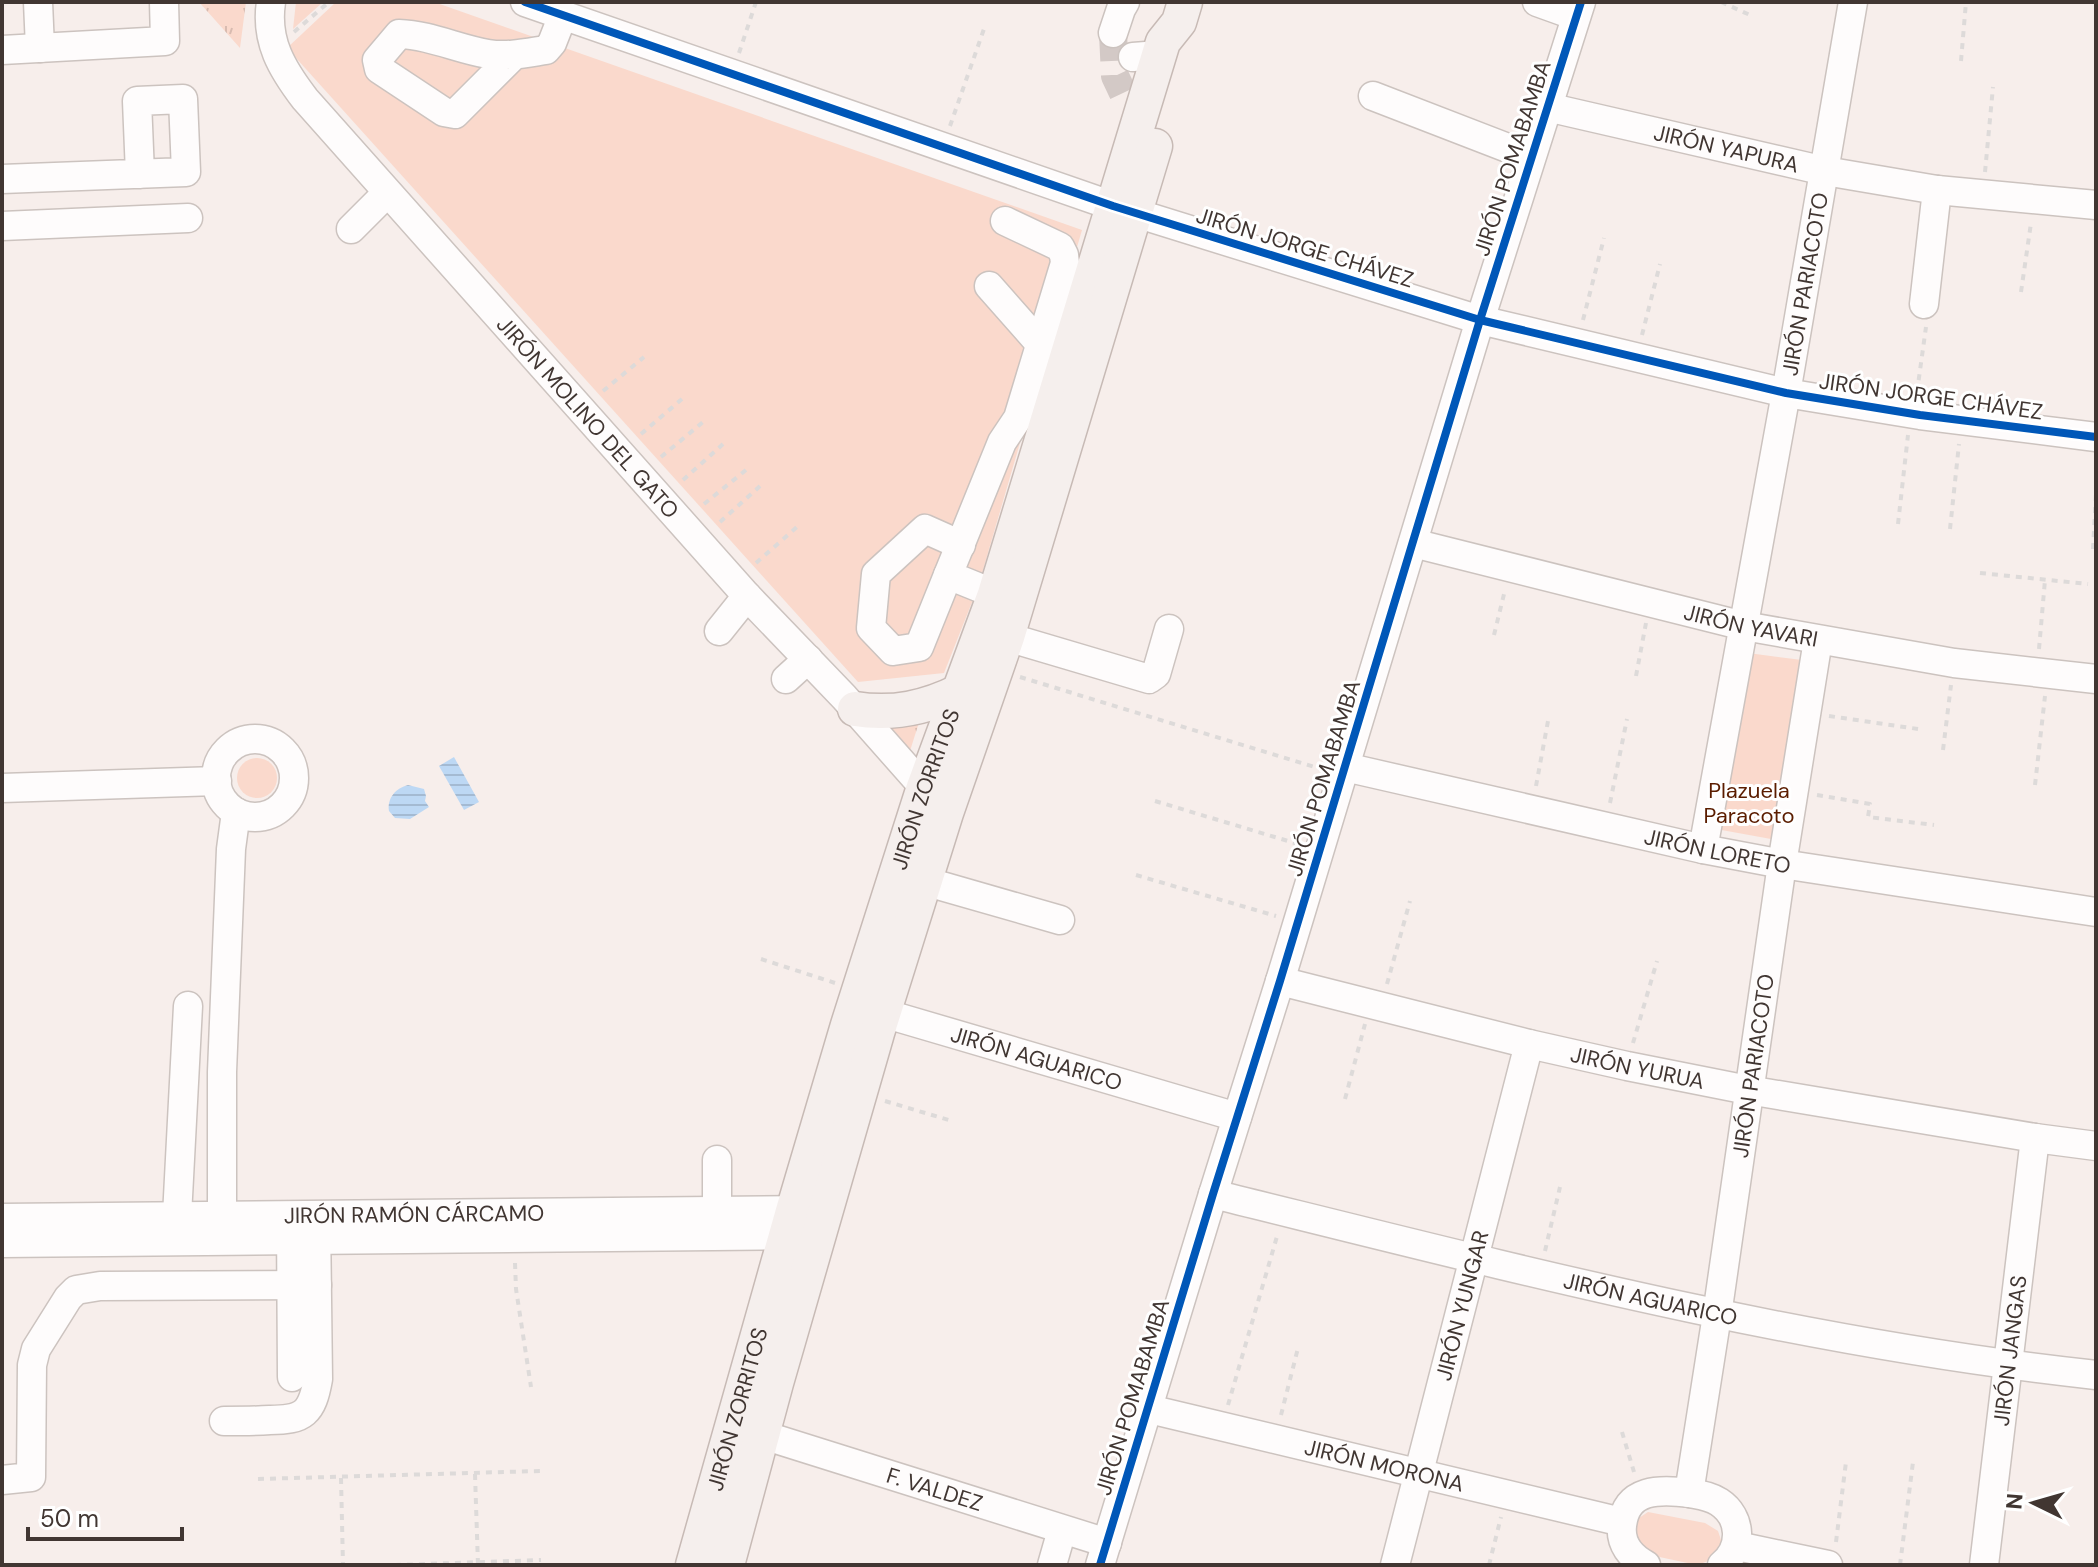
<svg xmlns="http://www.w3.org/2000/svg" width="2098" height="1567" font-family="'DM Sans',sans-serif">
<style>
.grass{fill:url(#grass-tufts)}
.park{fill:#fad9cc}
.water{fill:url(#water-rules)}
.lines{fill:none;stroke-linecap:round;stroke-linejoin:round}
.minor-tunnel{stroke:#d3c9c6;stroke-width:28;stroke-dasharray:28 14;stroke-linecap:butt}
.minor-casing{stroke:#ccc3bf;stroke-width:31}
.major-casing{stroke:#c7bab5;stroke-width:37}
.path{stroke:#dddad9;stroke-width:4;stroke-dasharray:6 6;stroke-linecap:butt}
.minor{stroke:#fefcfc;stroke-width:28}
.major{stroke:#f5efed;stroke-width:34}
.cycleway-casing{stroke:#fff;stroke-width:13}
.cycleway{stroke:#0057b8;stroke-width:8}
.labels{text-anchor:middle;stroke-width:6;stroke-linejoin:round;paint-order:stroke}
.street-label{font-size:22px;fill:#413632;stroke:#fff}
.park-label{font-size:22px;fill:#5b1d00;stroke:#fff}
</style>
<defs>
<pattern id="grass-tufts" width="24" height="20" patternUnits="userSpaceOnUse" patternTransform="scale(2)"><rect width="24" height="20" fill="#fad9cc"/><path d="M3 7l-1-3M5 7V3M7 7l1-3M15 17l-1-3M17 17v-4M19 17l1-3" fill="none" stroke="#d8bbb0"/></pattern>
<pattern id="water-rules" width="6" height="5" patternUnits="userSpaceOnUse" patternTransform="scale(2)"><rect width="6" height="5" fill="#bdd8f4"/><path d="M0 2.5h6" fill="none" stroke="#a4bad2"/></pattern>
</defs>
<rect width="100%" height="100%" fill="#f7eeeb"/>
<!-- grass -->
<g class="grass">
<polygon points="199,2 246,2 240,48"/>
<polygon points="922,713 909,754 884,723"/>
</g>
<!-- park -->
<g class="park">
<polygon points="296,2 323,2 293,29"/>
<polygon points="336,2 434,2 1082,230 978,587 944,673 858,682 287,48"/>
<polygon points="1748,653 1802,660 1771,839 1716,829"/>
<circle cx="257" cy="778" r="20"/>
<polygon points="1648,1512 1705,1523 1718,1531 1721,1540 1720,1551 1714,1559 1697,1565 1650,1555 1642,1550 1633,1526 1639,1518"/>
</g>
<!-- water -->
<g class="water">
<polygon points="454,757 479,802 464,810 439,766"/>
<path d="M 408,785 L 424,789 L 426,796 L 425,801 L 429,807 L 410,819 L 395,818 L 389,811 C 387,798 396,788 408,785 Z"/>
</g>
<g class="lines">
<!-- minor-tunnel -->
<polyline class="minor-tunnel" points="1113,33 1115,76 1123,93"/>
<defs>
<g id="minor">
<polyline points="38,2 40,48"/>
<path id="s1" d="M 271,2 C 265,41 282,69 305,99 L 747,596 L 844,697 L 935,800"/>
<polyline points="525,2 1113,206 1480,320 1786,393 1920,415 2096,437"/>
<polyline points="1537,2 1576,16"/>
<polyline points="1113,33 1121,9 1125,2"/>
<polyline points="2,50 165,41 164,2"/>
<path d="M 513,56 L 455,114 L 444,112 L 379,69 L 377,60 L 399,34 C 430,35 458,49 488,54 C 508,57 526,53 546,50 L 552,43 L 563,15"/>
<polyline points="1133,57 1159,55"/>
<polyline points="1373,96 1531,157"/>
<path id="s2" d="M 1547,107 L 1825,171 L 1937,190 L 2096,205"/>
<polyline points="2,179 186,172 183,99 137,101 140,174"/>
<polyline points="2,226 188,218"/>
<polyline points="351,229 387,193"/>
<polyline points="989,286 1041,345"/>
<polyline points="1924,304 1937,190"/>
<path id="s3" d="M 1413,543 L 1744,626 L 1954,663 L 2096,679"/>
<polyline points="948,575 919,647 893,651 871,628 876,574 925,529 961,545"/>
<polyline points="995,594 948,575 1002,442 1018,418 1065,263 1064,255 1060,247 1005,221"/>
<polyline points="719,631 747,596"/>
<polyline points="1007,637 1149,679 1156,674 1169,629"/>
<polyline points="786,679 808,659"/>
<circle cx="255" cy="778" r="39"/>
<path id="s4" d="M 1345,767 L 1703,849 L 1782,864 L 2096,912"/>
<polyline points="2,788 217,781"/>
<path id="s5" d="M 1703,849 L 1786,393 L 1853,2"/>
<polyline points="924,881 1060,920"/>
<path id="s6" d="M 1280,981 L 1529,1044 L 1627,1066 L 1748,1090 L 2035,1138 L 2096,1146"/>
<path id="s7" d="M 883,1013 L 1237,1117"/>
<path id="s8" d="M 1213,1194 C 1505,1266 1796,1343 2096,1375"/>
<polyline points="717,1211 717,1160"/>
<polyline points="177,1216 188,1006"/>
<polyline points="222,1216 222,1072 231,849 236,812"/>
<path id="s9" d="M 2,1218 L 813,1210"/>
<polyline points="291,1222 292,1377"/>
<polyline points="2,1243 805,1235"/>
<path id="s10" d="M 1149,1409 L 1622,1522"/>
<path d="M 224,1421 C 239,1421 255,1421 270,1420 C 304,1420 312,1413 318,1379 L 316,1220"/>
<path id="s11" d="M 763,1435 L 1107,1543"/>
<polyline points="2,1480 31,1477 32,1365 36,1349 68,1298 76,1290 100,1286 317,1285"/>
<path id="s12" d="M 1689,1493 L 1717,1315 L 1782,864 L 1818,640"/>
<polyline points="1737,1546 1828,1565"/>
<polyline points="1052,1565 1062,1530"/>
<polyline points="1100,1565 1213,1194 1280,981 1480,320 1581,2"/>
<path id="s13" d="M 1395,1565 L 1529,1044"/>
<path d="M 1646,1565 C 1631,1557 1620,1544 1622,1526 C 1626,1488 1660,1489 1690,1493 C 1700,1495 1710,1496 1719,1502 C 1742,1517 1743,1548 1722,1565"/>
<path id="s14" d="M 1984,1565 L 2035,1138"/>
</g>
<g id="major">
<path d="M 855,709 C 893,715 926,708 960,691"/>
<path id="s15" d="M 693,1565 L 793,1211 L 848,1025 L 924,787 L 995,594 L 1163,42 L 1179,22 L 1185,2"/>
<polyline points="727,1565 776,1383 877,1033 946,813 1007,637 1155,146"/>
</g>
</defs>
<!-- minor casing -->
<use href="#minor" class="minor-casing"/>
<!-- major casing -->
<use href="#major" class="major-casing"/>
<!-- path -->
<g class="path">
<polyline points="1721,2 1750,15"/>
<polyline points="294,32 329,2"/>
<polyline points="739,53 756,2"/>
<polyline points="1961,61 1966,2"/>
<polyline points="950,126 985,26"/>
<polyline points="1985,172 1993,87"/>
<polyline points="2021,292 2031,223"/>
<polyline points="1583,320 1604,238"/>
<polyline points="1642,335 1660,264"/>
<polyline points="603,391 644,357"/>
<polyline points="1917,392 1926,327"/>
<polyline points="641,434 682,399"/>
<polyline points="661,457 703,422"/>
<polyline points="683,480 723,444"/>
<polyline points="704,504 746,470"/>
<polyline points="720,522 760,486"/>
<polyline points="1898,524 1908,435"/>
<polyline points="1950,529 1959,444"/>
<polyline points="2093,549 2096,494"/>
<polyline points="756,563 797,527"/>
<polyline points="1980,573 2088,584"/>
<polyline points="1494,635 1505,590"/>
<polyline points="2039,649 2045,580"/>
<polyline points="1636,676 1646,623"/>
<polyline points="1020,677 1321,769"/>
<polyline points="1829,716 1918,729"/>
<polyline points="1943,750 1951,685"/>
<polyline points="2035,785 2045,696"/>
<polyline points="1536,786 1548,721"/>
<polyline points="1817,795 1870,804 1868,817 1934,825"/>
<polyline points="1155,801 1298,844"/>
<polyline points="1610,803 1627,719"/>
<polyline points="1136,875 1276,916"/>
<polyline points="761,959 835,983"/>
<polyline points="1387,984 1410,901"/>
<polyline points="1633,1043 1657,961"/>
<polyline points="1345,1099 1365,1024"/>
<polyline points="885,1101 952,1121"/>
<polyline points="1545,1251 1560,1187"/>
<polyline points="515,1263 516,1289 531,1387"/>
<polyline points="1228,1405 1278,1233"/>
<polyline points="1281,1415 1298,1348"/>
<polyline points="1622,1432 1634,1472"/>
<polyline points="475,1474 478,1565"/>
<polyline points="341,1478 343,1565"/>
<polyline points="258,1479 540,1471"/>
<polyline points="1836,1542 1846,1462"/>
<polyline points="395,1565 541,1560"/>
<polyline points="1489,1565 1501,1517"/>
<polyline points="1900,1565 1913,1462"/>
</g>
<!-- minor -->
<use href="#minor" class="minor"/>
<!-- major -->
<use href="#major" class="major"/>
<defs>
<g id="cycleway">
<polyline points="525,2 1113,206 1480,320 1786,393 1920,415 2096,437"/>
<polyline points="1100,1565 1213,1194 1280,981 1480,320 1581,2"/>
</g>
</defs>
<!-- cycleway casing -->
<use href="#cycleway" class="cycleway-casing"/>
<!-- cycleway -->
<use href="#cycleway" class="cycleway"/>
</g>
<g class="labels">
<!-- street labels -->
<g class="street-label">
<text dy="8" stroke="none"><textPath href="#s2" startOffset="184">JIRÓN YAPURA</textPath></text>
<text transform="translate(1512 158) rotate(-72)" y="8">JIRÓN POMABAMBA</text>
<text transform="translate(1305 247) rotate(17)" y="8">JIRÓN JORGE CHÁVEZ</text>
<text dy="8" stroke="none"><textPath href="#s5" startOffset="574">JIRÓN PARIACOTO</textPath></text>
<text transform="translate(1931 396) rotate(8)" y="8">JIRÓN JORGE CHÁVEZ</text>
<text dy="8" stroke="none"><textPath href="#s1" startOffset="532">JIRÓN MOLINO DEL GATO</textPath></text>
<text dy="8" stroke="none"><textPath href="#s3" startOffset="348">JIRÓN YAVARI</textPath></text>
<text transform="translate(1323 778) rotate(-73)" y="8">JIRÓN POMABAMBA</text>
<text dy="8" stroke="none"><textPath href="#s15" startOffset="810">JIRÓN ZORRITOS</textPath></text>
<text dy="8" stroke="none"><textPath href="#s4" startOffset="382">JIRÓN LORETO</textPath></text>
<text dy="8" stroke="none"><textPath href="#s7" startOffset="160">JIRÓN AGUARICO</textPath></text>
<text dy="8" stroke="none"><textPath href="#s12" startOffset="432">JIRÓN PARIACOTO</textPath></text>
<text dy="8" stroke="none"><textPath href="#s6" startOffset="368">JIRÓN YURUA</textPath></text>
<text dy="8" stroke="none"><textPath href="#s9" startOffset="412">JIRÓN RAMÓN CÁRCAMO</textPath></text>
<text dy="8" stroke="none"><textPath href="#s8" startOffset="450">JIRÓN AGUARICO</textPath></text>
<text dy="8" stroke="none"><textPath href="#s13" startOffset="268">JIRÓN YUNGAR</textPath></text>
<text dy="8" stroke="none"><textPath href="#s14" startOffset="216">JIRÓN JANGAS</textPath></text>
<text transform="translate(1132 1397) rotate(-73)" y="8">JIRÓN POMABAMBA</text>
<text dy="8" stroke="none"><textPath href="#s15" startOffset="162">JIRÓN ZORRITOS</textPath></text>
<text dy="8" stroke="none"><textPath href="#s10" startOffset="242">JIRÓN MORONA</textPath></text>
<text dy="8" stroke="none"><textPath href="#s11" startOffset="180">F. VALDEZ</textPath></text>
</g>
<!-- park labels -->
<g class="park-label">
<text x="1749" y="798">Plazuela<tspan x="1749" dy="25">Paracoto</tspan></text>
</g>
</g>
<!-- border -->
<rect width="2098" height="1567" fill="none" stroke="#413632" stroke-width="8"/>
<!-- north arrow -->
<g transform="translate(2034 1503) rotate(275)" stroke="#ffffff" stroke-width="6" paint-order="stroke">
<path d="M0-6L14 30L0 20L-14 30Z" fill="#413632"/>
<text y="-12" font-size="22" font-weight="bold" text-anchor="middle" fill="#413632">N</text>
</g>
<!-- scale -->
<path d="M28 1527v12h154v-12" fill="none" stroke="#413632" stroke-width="4"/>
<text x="40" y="1527" font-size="24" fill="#413632" stroke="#ffffff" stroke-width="6" paint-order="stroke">50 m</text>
</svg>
